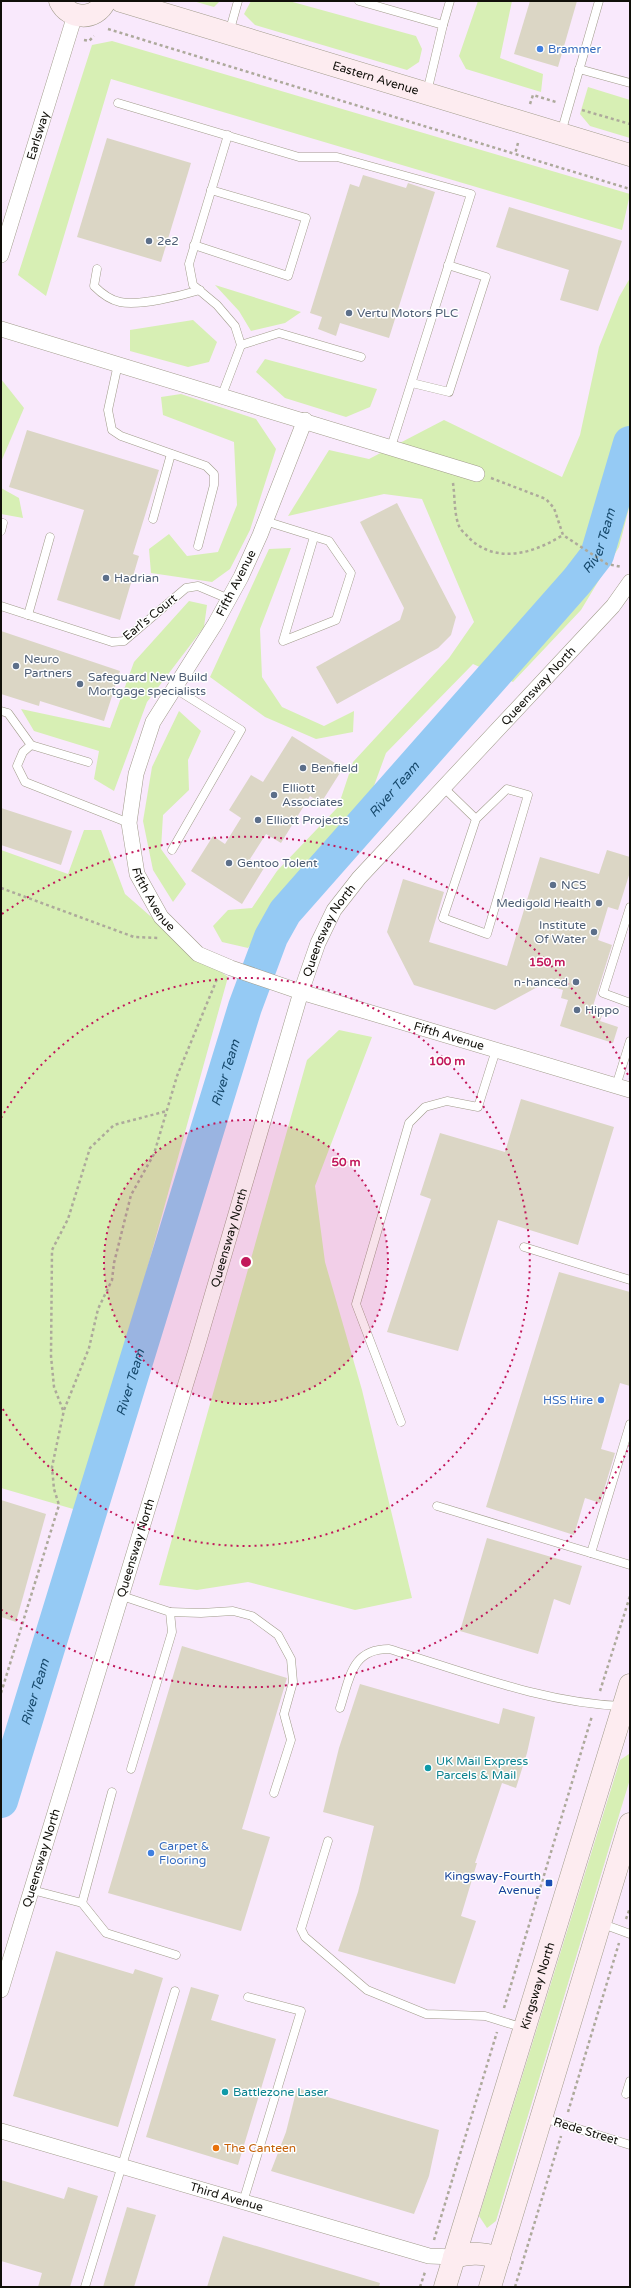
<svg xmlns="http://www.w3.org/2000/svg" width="631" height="2288" font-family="'Varela Round',sans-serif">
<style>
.industrial{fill:#f9e9fc}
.green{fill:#d7efb4}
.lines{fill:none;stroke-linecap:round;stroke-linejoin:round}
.river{stroke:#95caf4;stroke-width:34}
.building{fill:#dbd6c5}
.lane-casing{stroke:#a19c8b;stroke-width:9}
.street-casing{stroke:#a19c8b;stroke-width:16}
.secondary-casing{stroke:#a19c8b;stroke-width:23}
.path{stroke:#ada99b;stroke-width:2.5;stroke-dasharray:3 3;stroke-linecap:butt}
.lane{stroke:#fff;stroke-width:8}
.street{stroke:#fff;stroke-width:15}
.secondary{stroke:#fdecf0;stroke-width:22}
.ring{fill:none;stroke:#c2185b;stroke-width:2;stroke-dasharray:2 4}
.shop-dot{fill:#3f7fe0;stroke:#fff;stroke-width:1.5}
.service-dot{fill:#5c6f8a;stroke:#fff;stroke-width:1.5}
.culture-dot{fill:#0f9aa8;stroke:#fff;stroke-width:1.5}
.transit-dot{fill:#1a4fb4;stroke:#fff;stroke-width:1.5}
.food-dot{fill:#e8710a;stroke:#fff;stroke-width:1.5}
.labels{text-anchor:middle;stroke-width:3;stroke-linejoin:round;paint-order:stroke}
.shop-label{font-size:12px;fill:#366cbe;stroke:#fff;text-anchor:start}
.street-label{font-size:12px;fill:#100f09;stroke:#fff}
.service-label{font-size:12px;fill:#4e5e75;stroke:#fff;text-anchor:start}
.culture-label{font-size:12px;fill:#0d838f;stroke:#fff;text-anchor:start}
.transit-label{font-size:12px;fill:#164399;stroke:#fff;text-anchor:end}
.food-label{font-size:12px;fill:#c56008;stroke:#fff;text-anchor:start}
.water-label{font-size:13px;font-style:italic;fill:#17496c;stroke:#fff}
.centre{fill:#c2185b;stroke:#fff;stroke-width:2}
.ring-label{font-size:12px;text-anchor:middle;font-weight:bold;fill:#c2185b;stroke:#fff;stroke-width:3;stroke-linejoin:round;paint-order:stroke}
</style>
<rect width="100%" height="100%" fill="#fffae8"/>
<!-- industrial -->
<rect class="industrial" x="1" y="1" width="629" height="2286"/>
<!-- green -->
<g class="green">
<polygon points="193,1 220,1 214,7"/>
<polygon points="251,1 289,1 416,36 422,49 419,62 407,70 255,25 244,14"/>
<polygon points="478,1 512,1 500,58 543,74 541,92 466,69 459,56"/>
<polygon points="112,41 630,194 622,230 111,79 46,296 18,275 92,45"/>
<polygon points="588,87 630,100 630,138 590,126 580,114"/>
<polygon points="630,278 630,504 619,547 581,610 513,682 473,664 386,753 371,794 248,948 222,942 213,926 228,910 252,908 277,871 338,807 353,762 449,658 474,622 422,499 384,494 288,516 329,450 369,459 444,420 562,477 580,435 599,347 619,297"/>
<polygon points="215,285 301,312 285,323 251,331 239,311"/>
<polygon points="193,320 217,342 209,362 188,367 130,351 130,330"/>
<polygon points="265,359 377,389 370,407 346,417 285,398 256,372"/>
<polygon points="1,379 24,408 1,462"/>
<polygon points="181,394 256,419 276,449 250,530 230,569 212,582 151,573 149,549 169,534 187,556 218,552 237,505 234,442 163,415 161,397"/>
<polygon points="1,488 19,498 23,518 1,514"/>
<polygon points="291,548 260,629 262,677 282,707 324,726 354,711 353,732 316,739 265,717 210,677 269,549"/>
<polygon points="189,601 207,605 204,627 147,702 114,791 94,779 99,751 34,731 21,709 110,728 134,662"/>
<polygon points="179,711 201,731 188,760 189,790 163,815 161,849 186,884 173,902 153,870 143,821 152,767"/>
<polygon points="84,830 101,830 125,894 180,942 228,977 80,1511 1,1488 1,850 68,874"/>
<polygon points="339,1030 372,1037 315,1186 325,1262 362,1390 412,1598 355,1610 248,1582 197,1590 159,1585 307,1060"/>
<polygon points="629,1754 630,1779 496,2221 487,2228 479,2216 620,1760"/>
</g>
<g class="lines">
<!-- river -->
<path class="river" id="s1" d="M 1,1801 L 245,1007 L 271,937 L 285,912 L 577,581 L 597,555 L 630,443"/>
</g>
<!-- building -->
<g class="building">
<polygon points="530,1 577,1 558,67 514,54"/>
<polygon points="107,138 191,163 161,262 77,237"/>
<polygon points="363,175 406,188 408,183 435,192 389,338 340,323 336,336 318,329 322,317 310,313 350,184 359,187"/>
<polygon points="509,207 622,241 598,311 560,300 569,270 496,247"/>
<polygon points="27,430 159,470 133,554 139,556 120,620 57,600 84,510 9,487"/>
<polygon points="397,503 456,617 451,635 438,648 337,704 316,667 400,620 404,608 360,522"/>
<polygon points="1,631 120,671 104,721 40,701 39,706 1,694"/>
<polygon points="292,736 343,768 321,803 310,796 281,843 266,834 250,859 264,868 242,904 191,871 213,836 225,844 241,818 229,810 251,775 263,782"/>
<polygon points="1,808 72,831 61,865 1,845"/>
<polygon points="607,850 630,857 630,872 618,910 608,907 598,940 612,945 593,1006 604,1010 600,1021 618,1027 613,1043 560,1026 568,1000 561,998 563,990 543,984 495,1010 414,985 387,932 403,879 444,892 429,942 507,966 540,857 599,874"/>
<polygon points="521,1099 614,1127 578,1245 498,1220 458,1351 387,1332 431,1199 420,1195 440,1133 505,1152"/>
<polygon points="559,1272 630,1292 630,1386 620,1383 601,1449 615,1453 600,1503 585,1498 574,1535 486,1507"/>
<polygon points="1,1500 46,1514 16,1622 1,1617"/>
<polygon points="487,1538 582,1566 570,1605 554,1599 538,1654 460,1631"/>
<polygon points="182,1646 287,1678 242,1829 270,1837 241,1931 108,1893"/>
<polygon points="360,1684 499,1724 503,1708 535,1717 527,1753 516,1788 502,1783 475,1863 477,1863 461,1916 476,1921 455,1984 338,1951 358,1892 374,1826 323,1812 339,1748"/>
<polygon points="56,1951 133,1974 135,1969 163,1978 118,2127 13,2096"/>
<polygon points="191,1987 219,1995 211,2020 276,2039 238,2165 146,2137"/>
<polygon points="297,2088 439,2130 429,2176 414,2214 271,2171 286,2132"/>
<polygon points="1,2180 64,2199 68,2187 98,2196 70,2287 38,2287 42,2273 1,2261"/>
<polygon points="127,2207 156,2215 134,2287 103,2287"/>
<polygon points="223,2236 380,2283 379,2287 207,2287"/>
</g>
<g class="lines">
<defs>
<g id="lane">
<polyline points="359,1 443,25 427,92"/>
<polyline points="443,25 450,1"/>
<polyline points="229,33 238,1"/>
<polyline points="579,69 630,83"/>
<polyline points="118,103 299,157 337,157 471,194 391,447"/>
<polyline points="561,133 599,1"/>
<polyline points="228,135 189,264 193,285 217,305 235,326 241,345"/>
<polyline points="194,245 288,276 306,218 211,190"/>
<path d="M 97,269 L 94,286 C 101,293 110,300 120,302 C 140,306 180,296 200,290"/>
<polyline points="118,364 108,410 112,430 121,436 206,466 214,474 214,485 198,546"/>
<polyline points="412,383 449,392 486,277 448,265"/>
<polyline points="222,395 241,345 279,333 361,357"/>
<polyline points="153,519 171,454"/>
<polyline points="265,521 329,541 351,573 336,620 283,641 314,537"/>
<polyline points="1,531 3,523"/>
<polyline points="1,606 112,642 124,641 186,588 198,586 229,599"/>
<polyline points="28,615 50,537"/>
<polyline points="1,711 8,713 31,745"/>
<polyline points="88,762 31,745 23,752 17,766 25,782 129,823"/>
<polyline points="443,787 476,819 507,789 528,795 487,934 443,918 476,819"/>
<polyline points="172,850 241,730 174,688"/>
<polyline points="630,907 603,993 630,1003"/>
<polyline points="616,1086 630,1041"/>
<polyline points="524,1247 630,1280"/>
<polyline points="401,1422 356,1304 409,1123 425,1107 447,1101 478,1107 496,1050"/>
<polyline points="437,1506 630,1565"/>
<polyline points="591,1553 630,1424"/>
<polyline points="122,1596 170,1612 172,1632 131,1769"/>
<polyline points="170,1612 201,1613 233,1611 252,1616 278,1635 291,1659 293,1682 284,1714 291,1740 274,1793"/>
<path d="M 340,1708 C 350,1678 351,1649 389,1649 C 466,1672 542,1703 622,1706"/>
<polyline points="328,1841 301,1929 305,1937 367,1990 426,2014 485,2016 524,2028"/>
<polyline points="32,1890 82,1903 106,1933 176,1955"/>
<polyline points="82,1903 112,1792"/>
<polyline points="600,1923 630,1934"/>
<polyline points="626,2094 630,2081"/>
<polyline points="543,2118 630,2145"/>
<polyline points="243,2202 301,2011 248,1997"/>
<polyline points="85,2287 175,1991"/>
</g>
<g id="street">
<path id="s2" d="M 1,255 L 75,15"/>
<polyline points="1,329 477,474"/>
<path id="s3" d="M 305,420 L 260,535 L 241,577 L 215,624 L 153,722 L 136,774 L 129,823 L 137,874 L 161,917 L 198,954 L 231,968 L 301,992 L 630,1090"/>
<path id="s4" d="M 1,1990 L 197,1347 L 301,992 L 318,943 L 334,910 L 359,878 L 613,606 L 630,582"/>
<path id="s5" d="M 1,2131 L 429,2256 L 454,2257"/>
</g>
<g id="secondary">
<path d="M 60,1 C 69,20 96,21 105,1"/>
<path id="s6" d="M 121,1 L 630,155"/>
<path d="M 454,2257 C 471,2252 482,2253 499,2258"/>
<path id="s7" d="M 445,2287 L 630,1685"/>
<polyline points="490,2287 630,1824"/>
</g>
</defs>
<!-- lane casing -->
<use href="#lane" class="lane-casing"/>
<!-- street casing -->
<use href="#street" class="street-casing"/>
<!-- secondary casing -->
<use href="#secondary" class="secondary-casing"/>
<!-- path -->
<g class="path">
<polyline points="108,29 515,154"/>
<polyline points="84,40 89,41 94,36"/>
<polyline points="530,104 533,95 556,102"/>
<polyline points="582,110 630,124"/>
<polyline points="518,143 515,154 630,189"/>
<polyline points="491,478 546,499 554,508 563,535 607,564 622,567"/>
<path d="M 453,483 C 455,497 454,514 459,526 C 460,530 466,534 469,538 C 497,565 534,553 563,535"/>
<polyline points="1,888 134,937 158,938"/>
<polyline points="63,1410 54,1387 51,1356 52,1250 68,1219 90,1148 114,1125 167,1111"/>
<polyline points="600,1691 630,1596"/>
<polyline points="1,1693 59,1505 54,1489 52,1467 64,1410 89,1348 98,1309 112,1280 114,1263 131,1195 154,1154 177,1076 217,979"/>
<polyline points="626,1919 630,1908"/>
<polyline points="504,2008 592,1716"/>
<polyline points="568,2112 619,1943"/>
<polyline points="434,2240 497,2032"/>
<polyline points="420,2287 425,2272"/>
<polyline points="515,2287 561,2136"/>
</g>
<!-- lane -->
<use href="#lane" class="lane"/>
<!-- street -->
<use href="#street" class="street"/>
<!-- secondary -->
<use href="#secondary" class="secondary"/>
</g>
<!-- distance rings -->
<circle cx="246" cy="1262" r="142" fill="#c2185b" fill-opacity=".12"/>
<g class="ring">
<circle cx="246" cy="1262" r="142"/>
<path d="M1 1118A284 284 0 1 1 1 1406"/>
<path d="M630 1445A425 425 0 0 1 2 1610M2 914A425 425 0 0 1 630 1079"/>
</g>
<!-- markers -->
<g class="shop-dot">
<circle cx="540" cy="49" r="4"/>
<circle cx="601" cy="1400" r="4"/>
<circle cx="151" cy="1853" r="4"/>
</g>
<g class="service-dot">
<circle cx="149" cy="241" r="4"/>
<circle cx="349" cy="313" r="4"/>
<circle cx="106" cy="578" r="4"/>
<circle cx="16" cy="666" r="4"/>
<circle cx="80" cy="684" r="4"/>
<circle cx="303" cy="768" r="4"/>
<circle cx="274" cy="795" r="4"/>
<circle cx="258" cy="820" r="4"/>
<circle cx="229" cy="863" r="4"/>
<circle cx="553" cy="885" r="4"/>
<circle cx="599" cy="903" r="4"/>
<circle cx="594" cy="932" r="4"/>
<circle cx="576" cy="982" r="4"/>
<circle cx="577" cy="1010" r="4"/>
</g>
<g class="culture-dot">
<circle cx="428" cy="1768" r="4"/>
<circle cx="225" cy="2092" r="4"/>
</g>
<rect class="transit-dot" x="545" y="1879" width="8" height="8" rx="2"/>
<circle class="food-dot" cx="216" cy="2148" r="4"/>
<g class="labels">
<!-- shop labels -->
<g class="shop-label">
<text x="548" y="53">Brammer</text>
<text x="593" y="1404" text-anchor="end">HSS Hire</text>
<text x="159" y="1850">Carpet &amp;<tspan x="159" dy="14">Flooring</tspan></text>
</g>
<!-- street labels -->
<g class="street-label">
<text dy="4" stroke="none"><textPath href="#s6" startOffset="266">Eastern Avenue</textPath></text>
<text dy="4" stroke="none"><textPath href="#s2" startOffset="125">Earlsway</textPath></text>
<text transform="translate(236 583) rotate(-63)" y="4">Fifth Avenue</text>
<text transform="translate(150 617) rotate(-39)" y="4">Earl's Court</text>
<text dy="4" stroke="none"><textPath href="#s4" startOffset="1434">Queensway North</textPath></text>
<text dy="4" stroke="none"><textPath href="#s3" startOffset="525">Fifth Avenue</textPath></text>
<text dy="4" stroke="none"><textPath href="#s4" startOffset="1110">Queensway North</textPath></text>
<text dy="4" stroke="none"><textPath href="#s3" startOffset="861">Fifth Avenue</textPath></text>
<text dy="4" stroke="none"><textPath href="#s4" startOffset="786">Queensway North</textPath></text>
<text dy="4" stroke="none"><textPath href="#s4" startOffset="462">Queensway North</textPath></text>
<text dy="4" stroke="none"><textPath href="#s4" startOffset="138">Queensway North</textPath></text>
<text dy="4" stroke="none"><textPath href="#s7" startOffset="315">Kingsway North</textPath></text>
<text transform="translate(586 2131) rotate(17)" y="4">Rede Street</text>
<text dy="4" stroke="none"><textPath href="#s5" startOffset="235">Third Avenue</textPath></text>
</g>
<!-- service labels -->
<g class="service-label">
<text x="157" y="245">2e2</text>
<text x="357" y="317">Vertu Motors PLC</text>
<text x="114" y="582">Hadrian</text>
<text x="24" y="663">Neuro<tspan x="24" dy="14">Partners</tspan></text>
<text x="88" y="681">Safeguard New Build<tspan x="88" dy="14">Mortgage specialists</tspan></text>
<text x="311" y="772">Benfield</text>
<text x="282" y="792">Elliott<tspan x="282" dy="14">Associates</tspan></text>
<text x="266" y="824">Elliott Projects</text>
<text x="237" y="867">Gentoo Tolent</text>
<text x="561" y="889">NCS</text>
<text x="591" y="907" text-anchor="end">Medigold Health</text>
<text x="586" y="929" text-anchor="end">Institute<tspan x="586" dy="14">Of Water</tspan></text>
<text x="568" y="986" text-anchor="end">n-hanced</text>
<text x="585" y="1014">Hippo</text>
</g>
<!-- culture labels -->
<g class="culture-label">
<text x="436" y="1765">UK Mail Express<tspan x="436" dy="14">Parcels &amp; Mail</tspan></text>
<text x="233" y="2096">Battlezone Laser</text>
</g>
<!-- transit labels -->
<g class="transit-label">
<text x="541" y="1880">Kingsway-Fourth<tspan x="541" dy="14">Avenue</tspan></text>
</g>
<!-- food labels -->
<g class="food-label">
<text x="224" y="2152">The Canteen</text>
</g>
<!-- water labels -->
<g class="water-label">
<text dy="5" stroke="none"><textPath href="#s1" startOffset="1422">River Team</textPath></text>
<text dy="5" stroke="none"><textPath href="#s1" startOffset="1098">River Team</textPath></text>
<text dy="5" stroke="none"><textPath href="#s1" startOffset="762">River Team</textPath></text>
<text dy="5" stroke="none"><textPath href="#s1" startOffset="438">River Team</textPath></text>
<text dy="5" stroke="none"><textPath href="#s1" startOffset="114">River Team</textPath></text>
</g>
</g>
<circle cx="246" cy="1262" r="6" class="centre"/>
<g class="ring-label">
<text x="547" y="966">150 m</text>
<text x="447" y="1065">100 m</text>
<text x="346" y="1166">50 m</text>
</g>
<!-- border -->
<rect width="631" height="2288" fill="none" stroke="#100f09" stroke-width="4"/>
</svg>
